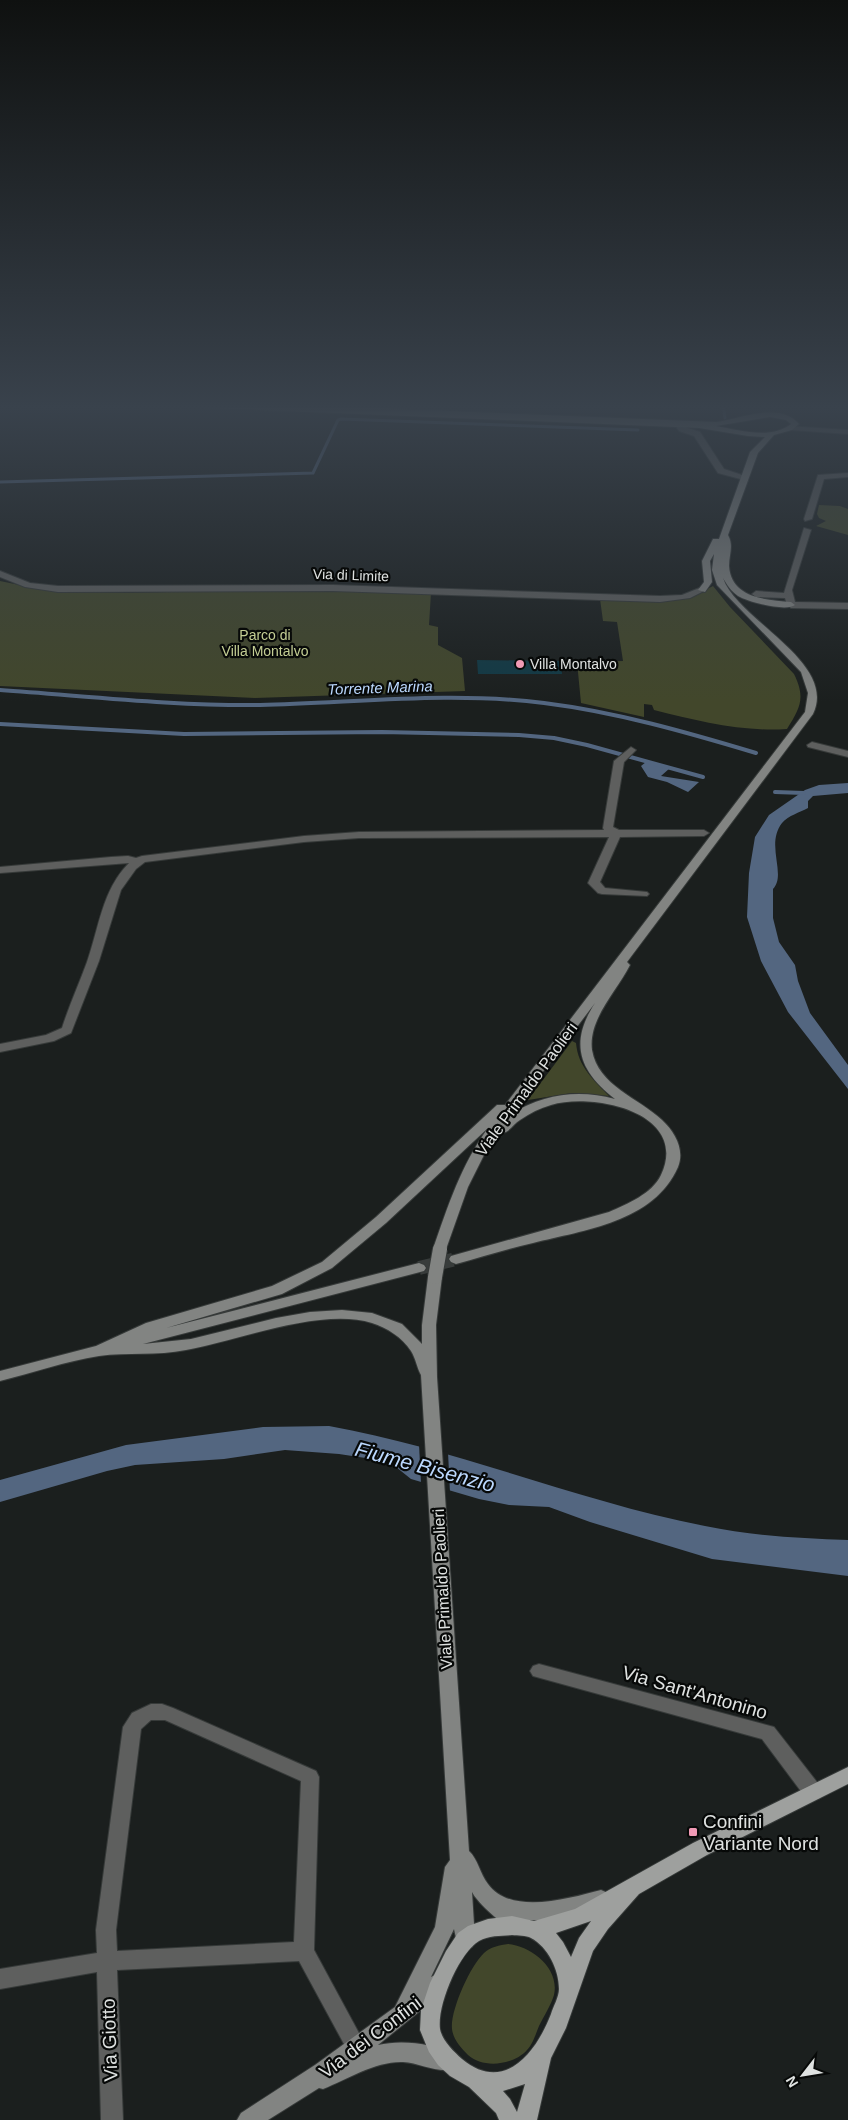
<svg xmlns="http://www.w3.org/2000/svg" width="848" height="2120" font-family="Helvetica,sans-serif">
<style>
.green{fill:#42472b}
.water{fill:#536680}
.pier{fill:#1b1f1e}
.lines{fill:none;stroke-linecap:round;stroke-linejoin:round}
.stream-far1{stroke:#536680;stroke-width:3}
.stream{stroke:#536680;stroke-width:4}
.building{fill:#123944}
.secondary-tunnel{stroke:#383c3b;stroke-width:14;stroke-dasharray:14 7;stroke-linecap:butt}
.street-casing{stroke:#363a39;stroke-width:2}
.secondary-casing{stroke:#363a39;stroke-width:2}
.primary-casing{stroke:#363a39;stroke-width:2}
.street{fill:#5e5f5e;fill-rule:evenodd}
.secondary{fill:#828482;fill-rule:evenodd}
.primary{fill:#9ea09e;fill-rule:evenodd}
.secondary-bridge-casing{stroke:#363a39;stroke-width:16;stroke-linecap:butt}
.secondary-bridge{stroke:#828482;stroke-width:14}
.poi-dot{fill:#f09ab5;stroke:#070908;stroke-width:2}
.labels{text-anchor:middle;stroke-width:4.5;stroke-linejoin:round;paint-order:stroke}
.far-street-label{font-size:14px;fill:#dfe2e1;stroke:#070908}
.far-park-label{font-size:14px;fill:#c4ce94;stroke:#070908}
.far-poi-label{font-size:14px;fill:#dfe2e1;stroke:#070908;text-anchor:start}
.far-water-label{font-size:15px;font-style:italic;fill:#bbd8fe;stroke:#070908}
.street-label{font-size:16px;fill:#dfe2e1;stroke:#070908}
.near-street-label{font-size:19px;fill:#dfe2e1;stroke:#070908}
.near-poi-label{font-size:19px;fill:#dfe2e1;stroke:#070908;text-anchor:start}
.near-water-label{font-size:21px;font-style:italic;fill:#bbd8fe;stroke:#070908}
</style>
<rect width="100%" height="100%" fill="#1b1f1e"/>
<!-- green -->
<g class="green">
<polygon points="819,505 840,506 848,509 848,535 816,526 826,521 819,518 817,514"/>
<path d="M 0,581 C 81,599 166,591 249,590 C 309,588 370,592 431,593 L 429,625 L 438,627 L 438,645 L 462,658 L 465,691 L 255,698 L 0,686 Z"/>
<path d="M 713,586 L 730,607 L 794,674 C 806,698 800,708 787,729 C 742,732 698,721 654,710 L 652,705 L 644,704 L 644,717 L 581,703 L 577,662 L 623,661 L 617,622 L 603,621 L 600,599 L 694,596 Z"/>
<path d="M 572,1041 L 576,1043 C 578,1067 594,1080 609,1096 L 572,1093 L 528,1100 Z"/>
<path d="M 508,1944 C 531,1946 560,1968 554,1995 C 551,2005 544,2016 539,2026 C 536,2033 533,2044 527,2050 C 514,2065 483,2069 468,2055 C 461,2048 453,2039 452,2029 C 450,2011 470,1966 484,1953 C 490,1947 500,1945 508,1944 Z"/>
</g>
<!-- water -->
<g class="water">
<polygon points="646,762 670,768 661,776 699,782 688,792 667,782 648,777 641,766"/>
<path d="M 848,783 L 848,793 L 813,796 L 808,801 L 808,808 C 799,813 789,815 782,823 C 765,845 787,874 773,889 L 773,918 L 779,942 L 795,965 L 798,981 L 810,1013 L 848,1065 L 848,1089 L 788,1012 L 761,961 L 747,917 L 749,873 L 755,837 L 769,815 L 805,790 L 819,785 Z"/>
<path d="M 329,1426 C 457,1449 578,1501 705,1526 C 752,1536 800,1538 848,1540 L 848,1576 L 712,1559 L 590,1522 L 549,1507 L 509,1505 L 479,1499 L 411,1479 L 396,1467 L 372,1459 L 339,1454 L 285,1450 L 224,1459 L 135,1465 L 107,1471 L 0,1502 L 0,1480 L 126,1445 L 263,1427 Z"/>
</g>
<!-- pier -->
<polygon class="pier" points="419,1444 448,1452 450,1493 421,1484"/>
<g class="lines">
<!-- stream-far1 -->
<g class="stream-far1">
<polyline points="723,405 725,418"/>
<polyline points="0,482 313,473 338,420 341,419 638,430"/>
</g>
<!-- stream -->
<g class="stream">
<path d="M 0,690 C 87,696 173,706 260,705 C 354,703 450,691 544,703 C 616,712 686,732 756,753"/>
<polyline points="0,724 184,734 382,732 519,735 554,738 587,745 703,777"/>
<polyline points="775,792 804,793"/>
</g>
</g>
<!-- building -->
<polygon class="building" points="477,660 561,661 562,674 478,674"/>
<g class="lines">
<!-- secondary-tunnel -->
<polyline class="secondary-tunnel" points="419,1268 456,1259"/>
<defs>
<g id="street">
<polygon points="676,423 682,423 685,427 700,432 724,469 748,477 748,481 718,473 694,436 679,431 675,425"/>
<polygon points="788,426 848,430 848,434 791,430 788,430"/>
<polygon points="848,473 848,477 824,479 812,519 805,521 804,519 818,475"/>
<polygon points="804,528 811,530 792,590 795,602 848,603 848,609 791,608 787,605 785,598 756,597 752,594 756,591 784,593"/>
<polygon points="0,571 30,583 58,586 333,585 660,596 682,595 702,587 706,590 690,598 660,602 333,591 58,592 25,587 0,577"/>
<polygon points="812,742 848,751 848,757 808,747 807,745"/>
<path d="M 631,747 L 636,750 L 624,762 L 613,827 L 619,830 L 704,830 L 709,833 L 704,836 L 620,837 L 600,882 L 605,888 L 647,892 L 649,894 L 647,896 L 602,894 L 598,893 L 588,883 L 609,837 L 359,838 L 304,842 L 145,862 L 136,869 L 121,890 L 99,961 L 71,1033 L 54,1041 L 0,1052 L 0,1044 L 46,1035 L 62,1028 C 69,1006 79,984 87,962 C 99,928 102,890 129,863 L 0,873 L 0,867 L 111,857 L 128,856 L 136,858 L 142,856 L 304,836 L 359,832 L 604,830 L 603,828 L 614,761 Z"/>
<polygon points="539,1664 774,1727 820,1786 822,1792 820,1798 813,1800 806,1798 762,1739 533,1676 530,1671 533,1666"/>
<path d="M 151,1704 L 162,1704 L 173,1708 L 316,1771 L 319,1777 L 314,1950 L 367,2048 L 364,2055 L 357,2058 L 350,2055 L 299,1961 L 117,1970 L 123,2120 L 101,2120 L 97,1972 L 0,1989 L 0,1969 L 97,1953 L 96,1930 L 123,1727 L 132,1713 ZM 151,1720 L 165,1720 L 301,1781 L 294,1942 L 117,1951 L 116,1930 L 141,1729 Z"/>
</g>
<path id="secondary" d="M 186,405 L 306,405 L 716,422 C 741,419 779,401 799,424 L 792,430 L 774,435 L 758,453 L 728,535 C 734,546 729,554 729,566 C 731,598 766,600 791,602 L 795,605 C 786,612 748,602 738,596 C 731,591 727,585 723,578 C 737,620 838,662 813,714 L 627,962 L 630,965 C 617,991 588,1019 592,1050 C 598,1086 639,1098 662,1120 C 675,1132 685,1150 678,1167 C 654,1222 584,1230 533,1243 C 507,1249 482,1257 456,1264 L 451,1262 L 449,1259 L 451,1256 L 609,1212 C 627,1204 652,1194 661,1175 C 690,1113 594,1092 551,1105 C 540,1108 530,1113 520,1120 C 515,1123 511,1129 506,1132 C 503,1133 501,1133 498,1132 L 488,1147 L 468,1187 L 445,1252 L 435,1252 L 433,1249 C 448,1206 461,1165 488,1128 L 386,1223 L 332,1268 L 282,1294 L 166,1328 L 419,1263 L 424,1265 L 426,1268 L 424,1271 L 143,1344 L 191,1339 L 276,1318 L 310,1312 L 342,1310 L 372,1313 L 402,1324 L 422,1344 L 422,1325 L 428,1277 L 430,1274 L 440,1274 L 442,1277 L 436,1325 L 437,1377 L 469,1851 C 478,1859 480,1874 488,1884 C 511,1916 570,1898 601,1890 L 608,1893 L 611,1899 L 608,1905 C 583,1915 554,1922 528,1920 L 530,1925 L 527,1932 L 520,1934 C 507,1929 478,1904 472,1892 L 475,1940 L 472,1947 L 465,1949 L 458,1947 L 454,1929 L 431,1977 L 439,1973 L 446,1976 L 449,1983 L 446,1990 L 378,2045 C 403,2039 433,2044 456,2054 L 459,2061 L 456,2068 C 440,2075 421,2063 403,2062 C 376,2061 348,2079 323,2089 L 319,2088 L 268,2120 L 237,2120 L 241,2113 L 315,2065 L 395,2007 L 435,1927 L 445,1867 L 450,1860 L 421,1375 C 417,1368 416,1359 411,1351 C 402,1337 387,1328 372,1323 C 321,1307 237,1341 186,1350 C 157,1356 127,1352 99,1356 C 66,1361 32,1373 0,1381 L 0,1371 L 96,1346 L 146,1323 L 272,1286 L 322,1262 L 376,1217 L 497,1105 L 505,1105 L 805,712 L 808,693 L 801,672 L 717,585 L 712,570 L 714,554 L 710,561 L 712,582 L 705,592 L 698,590 L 704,582 L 702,561 L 713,539 L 719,539 L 750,452 L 765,437 L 748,436 L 699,428 L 190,407 ZM 770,417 L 786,420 L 791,424 C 771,440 739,430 716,426 ZM 595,1003 C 569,1043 579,1071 615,1099 C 578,1089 544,1094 511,1114 Z"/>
<path id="primary" d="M 848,1767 L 848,1784 L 707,1855 L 639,1894 L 608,1929 L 593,1951 L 566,2028 L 551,2058 L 537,2120 L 499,2120 L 496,2113 L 469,2087 L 450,2076 L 438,2065 L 429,2052 L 420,2030 L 421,2010 L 430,1983 L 446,1951 L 458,1933 L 468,1926 L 488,1919 L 512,1916 L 534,1921 L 575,1909 L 693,1843 ZM 591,1921 L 579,1938 L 571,1957 L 563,1942 L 556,1933 ZM 512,1935 C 518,1936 526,1935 531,1938 C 548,1947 559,1970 559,1989 C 559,1997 553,2007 551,2014 C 536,2053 504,2094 462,2059 C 453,2051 442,2040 440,2029 C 437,2005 459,1953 479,1941 C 489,1935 502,1936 512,1935 ZM 525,2084 L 517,2112 L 510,2099 L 503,2091 Z"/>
</defs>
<!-- street casing -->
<use href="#street" class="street-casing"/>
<!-- secondary casing -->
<use href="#secondary" class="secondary-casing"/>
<!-- primary casing -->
<use href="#primary" class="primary-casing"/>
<!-- street -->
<use href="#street" class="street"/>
<!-- secondary -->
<use href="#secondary" class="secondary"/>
<!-- primary -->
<use href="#primary" class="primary"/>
<defs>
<polyline id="secondary-bridge" points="435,1277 440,1249"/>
</defs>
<!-- secondary-bridge casing -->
<use href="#secondary-bridge" class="secondary-bridge-casing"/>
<!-- secondary-bridge -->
<use href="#secondary-bridge" class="secondary-bridge"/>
</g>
<!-- sky -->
<linearGradient id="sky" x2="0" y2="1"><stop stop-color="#0f1110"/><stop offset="0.58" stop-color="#39424c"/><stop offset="1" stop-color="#39424c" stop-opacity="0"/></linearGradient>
<rect width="848" height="702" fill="url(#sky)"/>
<!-- markers -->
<g class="poi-dot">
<circle cx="520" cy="664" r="5"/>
<rect x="688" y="1827" width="10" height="10" rx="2.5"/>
</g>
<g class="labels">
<!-- far-street labels -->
<g class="far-street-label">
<text transform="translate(351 575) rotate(2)" y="5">Via di Limite</text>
</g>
<!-- far-park labels -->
<g class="far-park-label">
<text x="265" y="640">Parco di<tspan x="265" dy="16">Villa Montalvo</tspan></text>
</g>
<!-- far-poi labels -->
<g class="far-poi-label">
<text x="530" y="669">Villa Montalvo</text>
</g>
<!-- far-water labels -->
<g class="far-water-label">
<text transform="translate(380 688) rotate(-2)" y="5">Torrente Marina</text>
</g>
<!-- street labels -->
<g class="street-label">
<text transform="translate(526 1089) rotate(-54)" y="6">Viale Primaldo Paolieri</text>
<text transform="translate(442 1589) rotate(-93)" y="6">Viale Primaldo Paolieri</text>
</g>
<!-- near-street labels -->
<g class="near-street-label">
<text transform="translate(695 1692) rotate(16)" y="7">Via Sant'Antonino</text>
<text transform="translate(370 2037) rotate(-37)" y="7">Via dei Confini</text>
<text transform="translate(109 2040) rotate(-92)" y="7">Via Giotto</text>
</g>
<!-- near-poi labels -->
<g class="near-poi-label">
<text x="703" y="1828">Confini<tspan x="703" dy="22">Variante Nord</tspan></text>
</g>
<!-- near-water labels -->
<g class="near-water-label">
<text transform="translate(425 1467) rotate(15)" y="7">Fiume Bisenzio</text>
</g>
</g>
<!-- north arrow -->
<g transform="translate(803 2075) rotate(239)" stroke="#070908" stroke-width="4" paint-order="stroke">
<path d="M0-4L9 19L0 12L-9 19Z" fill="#dfe2e1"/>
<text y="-8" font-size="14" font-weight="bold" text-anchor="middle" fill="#dfe2e1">N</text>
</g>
</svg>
